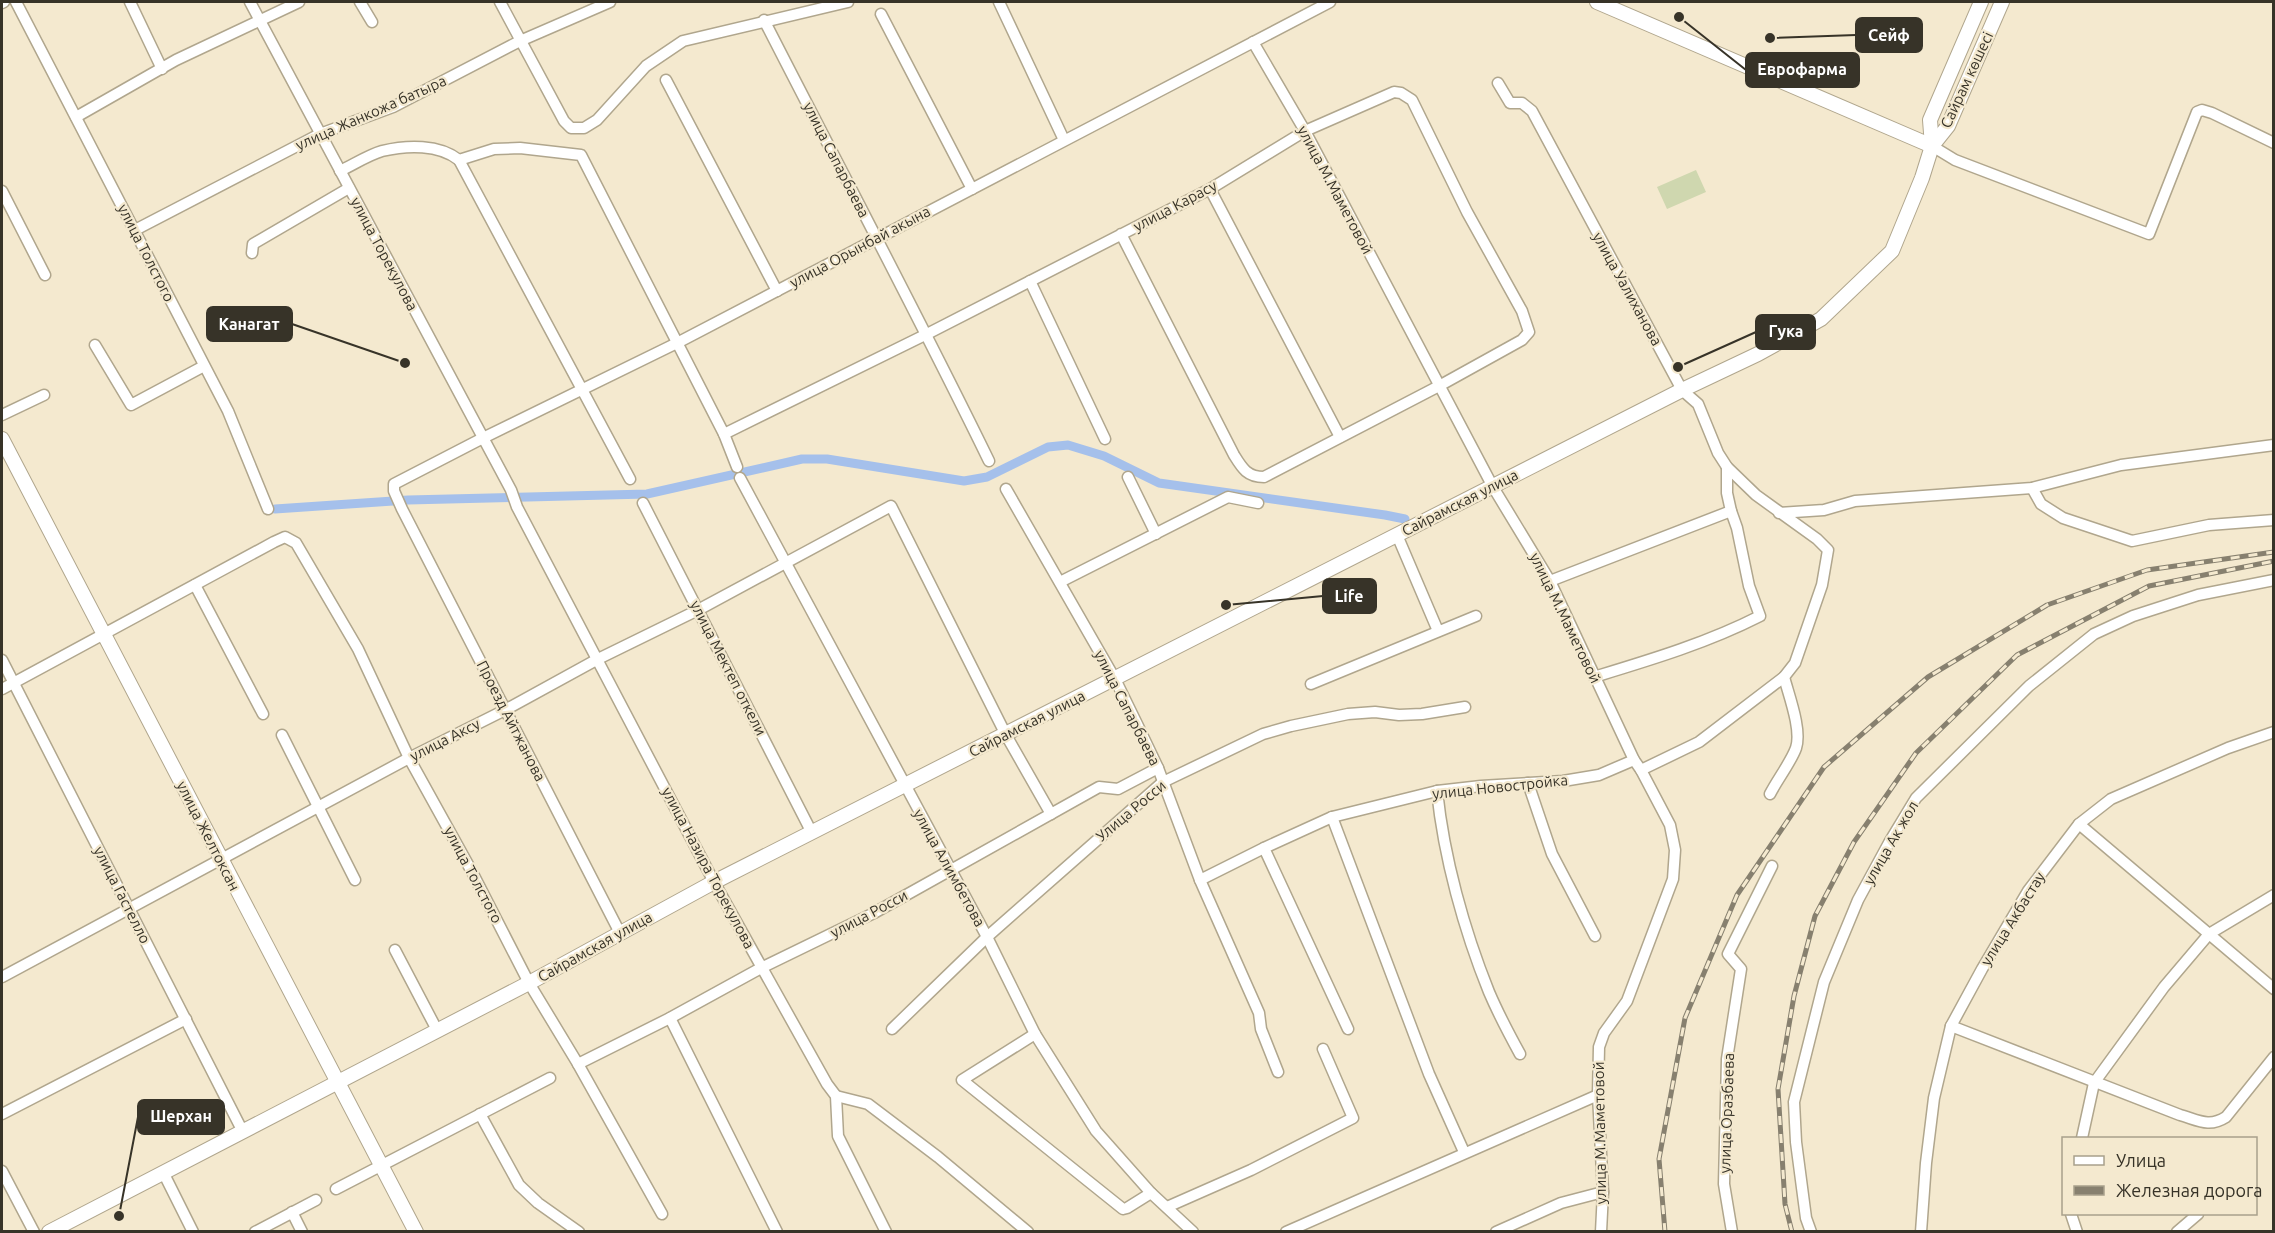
<svg xmlns="http://www.w3.org/2000/svg" width="2275" height="1233" font-family="Ubuntu,sans-serif">
<style>
.green{fill:#cfd7af}
.lines{fill:none;stroke-linecap:round;stroke-linejoin:round}
.canal{stroke:#a5c0eb;stroke-width:9}
.minor-casing{stroke:#b0a68d;stroke-width:13}
.secondary-casing{stroke:#b0a68d;stroke-width:16}
.minor{stroke:#fff;stroke-width:10}
.secondary{stroke:#fff;stroke-width:14}
.rail-casing{stroke:#87806f;stroke-width:5}
.rail{stroke:#f4e9cf;stroke-width:3;stroke-dasharray:9;stroke-linecap:butt}
.labels{text-anchor:middle;stroke-width:4.5;stroke-linejoin:round;paint-order:stroke}
.street-label{font-size:15px;fill:#373328;stroke:#f4e9cf}
.leader{fill:none;stroke:#373328;stroke-width:2}
.callout-dot{fill:#373328;stroke:#f4e9cf;stroke-width:2}
.callout{fill:#373328;stroke:#373328;stroke-width:2}
.callout-label{font-size:16px;text-anchor:middle;font-weight:bold;fill:#fff}
</style>
<rect width="100%" height="100%" fill="#f4e9cf"/>
<!-- green -->
<polygon class="green" points="1696,170 1706,192 1667,209 1657,187"/>
<g class="lines">
<!-- canal -->
<polyline class="canal" points="275,509 408,500 647,494 802,459 827,459 964,481 987,477 1048,447 1068,445 1104,456 1159,483 1385,515 1405,519"/>
<defs>
<g id="minor">
<polyline points="16,2 228,411 268,509"/>
<polyline points="130,2 162,69"/>
<polyline points="250,2 511,490 517,507 714,882 827,1084 836,1096 838,1136 886,1232"/>
<polyline points="360,2 372,22"/>
<polyline points="500,2 564,121 571,128 584,128 597,120 646,66 683,41 848,2"/>
<polyline points="999,2 1064,140"/>
<polyline points="2,3 4,2"/>
<polyline points="881,14 972,189"/>
<path d="M 764,20 C 839,167 917,313 989,461"/>
<polyline points="1253,42 1305,131 1493,487 1550,581 1634,760 1641,770 1670,825 1675,850 1673,879 1627,1001 1604,1033 1599,1047 1598,1095 1603,1192 1601,1232"/>
<polyline points="666,80 777,291"/>
<polyline points="1498,83 1510,103 1522,103 1532,111 1682,390 1698,404 1718,453 1727,467 1756,495 1817,539 1828,550 1822,585 1795,663 1784,677 1699,742 1641,770"/>
<polyline points="76,117 176,60 299,2"/>
<polyline points="1932,146 1955,160 2149,234 2197,112 2202,110 2212,113 2274,143"/>
<polyline points="459,160 630,479"/>
<path d="M 340,171 C 353,165 368,155 382,151 C 407,145 439,144 459,160 L 494,149 L 520,148 L 581,155 L 724,434 L 737,467"/>
<polyline points="1210,189 1340,437"/>
<polyline points="2,191 45,275"/>
<polyline points="135,230 320,134 393,107 520,41 610,2"/>
<polyline points="252,253 253,244 349,188"/>
<polyline points="1030,281 1105,439"/>
<polyline points="95,345 131,405 204,366"/>
<polyline points="2,415 44,395"/>
<path d="M 724,434 L 927,334 L 1210,189 L 1305,131 L 1394,92 L 1401,93 L 1412,100 L 1467,212 L 1522,311 L 1529,332 L 1522,340 L 1439,386 L 1264,477 C 1247,477 1242,468 1234,455 L 1121,234"/>
<polyline points="1128,477 1156,534"/>
<polyline points="740,478 987,937 1035,1034 1096,1131 1151,1193 1193,1232"/>
<polyline points="2032,488 2041,504 2063,518 2132,541 2209,525 2274,520"/>
<polyline points="1006,489 1115,679 1137,724 1158,768 1200,880 1259,1013 1261,1029 1278,1072"/>
<polyline points="643,503 812,833"/>
<polyline points="1779,513 1824,510 1855,501 2032,488 2121,465 2274,445"/>
<polyline points="1397,535 1438,631"/>
<polyline points="1550,581 1731,511 1727,493 1727,467"/>
<polyline points="1060,582 1228,497 1258,503"/>
<polyline points="195,585 263,714"/>
<polyline points="2,660 242,1130"/>
<path d="M 1594,677 C 1650,660 1707,643 1760,616 L 1749,586 L 1737,528 L 1731,511"/>
<polyline points="1311,684 1476,616"/>
<polyline points="2,689 274,542 285,537 296,543 358,649 409,758 471,870 529,983 578,1064 662,1214"/>
<polyline points="282,735 355,880"/>
<polyline points="1528,783 1552,854 1595,936"/>
<path d="M 1437,791 C 1444,858 1464,930 1489,992 C 1498,1013 1509,1034 1520,1054"/>
<path d="M 1770,794 C 1777,780 1791,762 1796,748 C 1802,730 1789,696 1784,677"/>
<polyline points="1332,817 1429,1074 1464,1152"/>
<polyline points="2079,824 2274,989"/>
<polyline points="1264,848 1348,1029"/>
<polyline points="1200,880 1264,848 1332,817 1437,791 1481,786 1563,781 1599,775 1634,760"/>
<polyline points="620,933 402,509 394,491 394,484 483,438 679,342 1330,2"/>
<polyline points="395,950 437,1030"/>
<polyline points="2,977 409,758 505,710 598,659 698,610 891,506 1006,735 1051,814"/>
<polyline points="670,1018 777,1232"/>
<path d="M 1951,1026 L 2180,1115 C 2198,1120 2209,1128 2226,1117 L 2274,1057"/>
<polyline points="892,1029 987,937 1163,782 1263,734 1291,726 1348,714 1375,712 1399,715 1422,714 1465,707"/>
<polyline points="1035,1034 962,1080 1123,1209 1127,1208 1151,1193"/>
<polyline points="578,1064 670,1018 761,968 874,913 1099,787 1118,789 1158,768"/>
<polyline points="836,1096 868,1104 938,1157 1028,1232"/>
<polyline points="2,1114 186,1019"/>
<polyline points="480,1114 519,1185 538,1203 579,1232"/>
<polyline points="2082,1138 2094,1083 2164,987 2209,934 2274,895"/>
<polyline points="2,1171 34,1232"/>
<polyline points="163,1172 193,1232"/>
<polyline points="336,1189 550,1078"/>
<polyline points="1167,1207 1251,1170 1353,1118 1323,1049"/>
<polyline points="292,1212 302,1232"/>
<polyline points="2071,1214 2077,1232"/>
<polyline points="255,1232 316,1200"/>
<polyline points="1286,1232 1598,1095"/>
<polyline points="1496,1232 1561,1203 1603,1192"/>
<polyline points="1732,1232 1724,1184 1727,1059 1741,969 1728,954 1772,866"/>
<polyline points="1811,1232 1806,1218 1796,1142 1794,1102 1824,982 1858,900 1890,841 1916,798 2029,686 2094,634 2133,616 2198,595 2274,580"/>
<polyline points="1921,1232 1926,1163 1934,1098 1951,1026 1982,969 2028,891 2079,824 2111,799 2228,748 2274,732"/>
<polyline points="2177,1232 2198,1214"/>
</g>
<g id="secondary">
<polyline points="1597,2 1932,146"/>
<polyline points="1932,146 1948,126 2002,2"/>
<polyline points="2,439 416,1232"/>
<polyline points="49,1232 529,983 714,882 1682,390 1758,354 1821,319 1892,251 1922,178 1932,146 1930,120 1981,2"/>
</g>
</defs>
<!-- minor casing -->
<use href="#minor" class="minor-casing"/>
<!-- secondary casing -->
<use href="#secondary" class="secondary-casing"/>
<!-- minor -->
<use href="#minor" class="minor"/>
<!-- secondary -->
<use href="#secondary" class="secondary"/>
<defs>
<g id="rail">
<polyline points="1665,1232 1659,1159 1685,1018 1737,895 1824,767 1928,677 2047,605 2147,570 2274,552"/>
<polyline points="1792,1232 1785,1204 1778,1089 1794,996 1815,916 1854,842 1916,753 2017,655 2149,586 2274,561"/>
</g>
</defs>
<!-- rail casing -->
<use href="#rail" class="rail-casing"/>
<!-- rail -->
<use href="#rail" class="rail"/>
</g>
<g class="labels">
<!-- street labels -->
<g class="street-label">
<text transform="translate(1967 80) rotate(-65)" y="5">Сайрам көшесі</text>
<text transform="translate(371 113) rotate(-24)" y="5">улица Жанкожа батыра</text>
<text transform="translate(836 160) rotate(63)" y="5">улица Сапарбаева</text>
<text transform="translate(1335 190) rotate(62)" y="5">улица М.Маметовой</text>
<text transform="translate(1175 206) rotate(-28)" y="5">улица Карасу</text>
<text transform="translate(860 247) rotate(-28)" y="5">улица Орынбай акына</text>
<text transform="translate(146 253) rotate(63)" y="5">улица Толстого</text>
<text transform="translate(384 254) rotate(62)" y="5">улица Торекулова</text>
<text transform="translate(1627 289) rotate(61)" y="5">улица Уалиханова</text>
<text transform="translate(1460 503) rotate(-27)" y="5">Сайрамская улица</text>
<text transform="translate(1565 618) rotate(64)" y="5">улица М.Маметовой</text>
<text transform="translate(728 668) rotate(63)" y="5">улица Мектеп откели</text>
<text transform="translate(1127 708) rotate(63)" y="5">улица Сапарбаева</text>
<text transform="translate(511 721) rotate(63)" y="5">Проезд Айтжанова</text>
<text transform="translate(1027 724) rotate(-27)" y="5">Сайрамская улица</text>
<text transform="translate(445 740) rotate(-27)" y="5">улица Аксу</text>
<text transform="translate(1500 787) rotate(-6)" y="5">улица Новостройка</text>
<text transform="translate(1131 811) rotate(-40)" y="5">Улица Росси</text>
<text transform="translate(208 836) rotate(63)" y="5">улица Желтоксан</text>
<text transform="translate(1891 843) rotate(-60)" y="5">улица Ак жол</text>
<text transform="translate(708 868) rotate(62)" y="5">улица Назира Торекулова</text>
<text transform="translate(949 868) rotate(61)" y="5">улица Алимбетова</text>
<text transform="translate(473 875) rotate(62)" y="5">улица Толстого</text>
<text transform="translate(122 895) rotate(63)" y="5">улица Гастелло</text>
<text transform="translate(869 914) rotate(-28)" y="5">улица Росси</text>
<text transform="translate(2013 919) rotate(-58)" y="5">улица Акбастау</text>
<text transform="translate(595 947) rotate(-29)" y="5">Сайрамская улица</text>
<text transform="translate(1727 1113) rotate(-88)" y="5">улица Оразбаева</text>
<text transform="translate(1600 1133) rotate(-91)" y="5">улица М.Маметовой</text>
</g>
</g>
<!-- callouts -->
<path class="leader" d="M1770 38L1856 35M1679 17L1746 70M405 363L292 324M1678 367L1756 332M1226 605L1323 596M119 1216L138 1117"/>
<g class="callout-dot">
<circle cx="1770" cy="38" r="6"/>
<circle cx="1679" cy="17" r="6"/>
<circle cx="405" cy="363" r="6"/>
<circle cx="1678" cy="367" r="6"/>
<circle cx="1226" cy="605" r="6"/>
<circle cx="119" cy="1216" r="6"/>
</g>
<g class="callout">
<rect x="1856" y="18" width="66" height="34" rx="6"/>
<rect x="1746" y="53" width="113" height="34" rx="6"/>
<rect x="207" y="307" width="85" height="34" rx="6"/>
<rect x="1756" y="315" width="59" height="34" rx="6"/>
<rect x="1323" y="579" width="53" height="34" rx="6"/>
<rect x="138" y="1100" width="86" height="34" rx="6"/>
</g>
<g class="callout-label">
<text x="1889" y="41">Сейф</text>
<text x="1802" y="75">Еврофарма</text>
<text x="249" y="330">Канагат</text>
<text x="1786" y="337">Гука</text>
<text x="1349" y="602">Life</text>
<text x="181" y="1122">Шерхан</text>
</g>
<!-- border -->
<rect width="2275" height="1233" fill="none" stroke="#373328" stroke-width="6"/>
<!-- legend -->
<rect x="2062" y="1137" width="195" height="78" fill="#f4e9cf" stroke="#a8a08c" stroke-width="1.5"/>
<rect x="2074" y="1156" width="30" height="9" fill="#ffffff" stroke="#a8a08c" stroke-width="1.5"/>
<text x="2116" y="1167" font-size="18" fill="#373328">Улица</text>
<rect x="2074" y="1186" width="30" height="9" fill="#87806f" stroke="#a8a08c" stroke-width="1.5"/>
<text x="2116" y="1197" font-size="18" fill="#373328">Железная дорога</text>
</svg>
